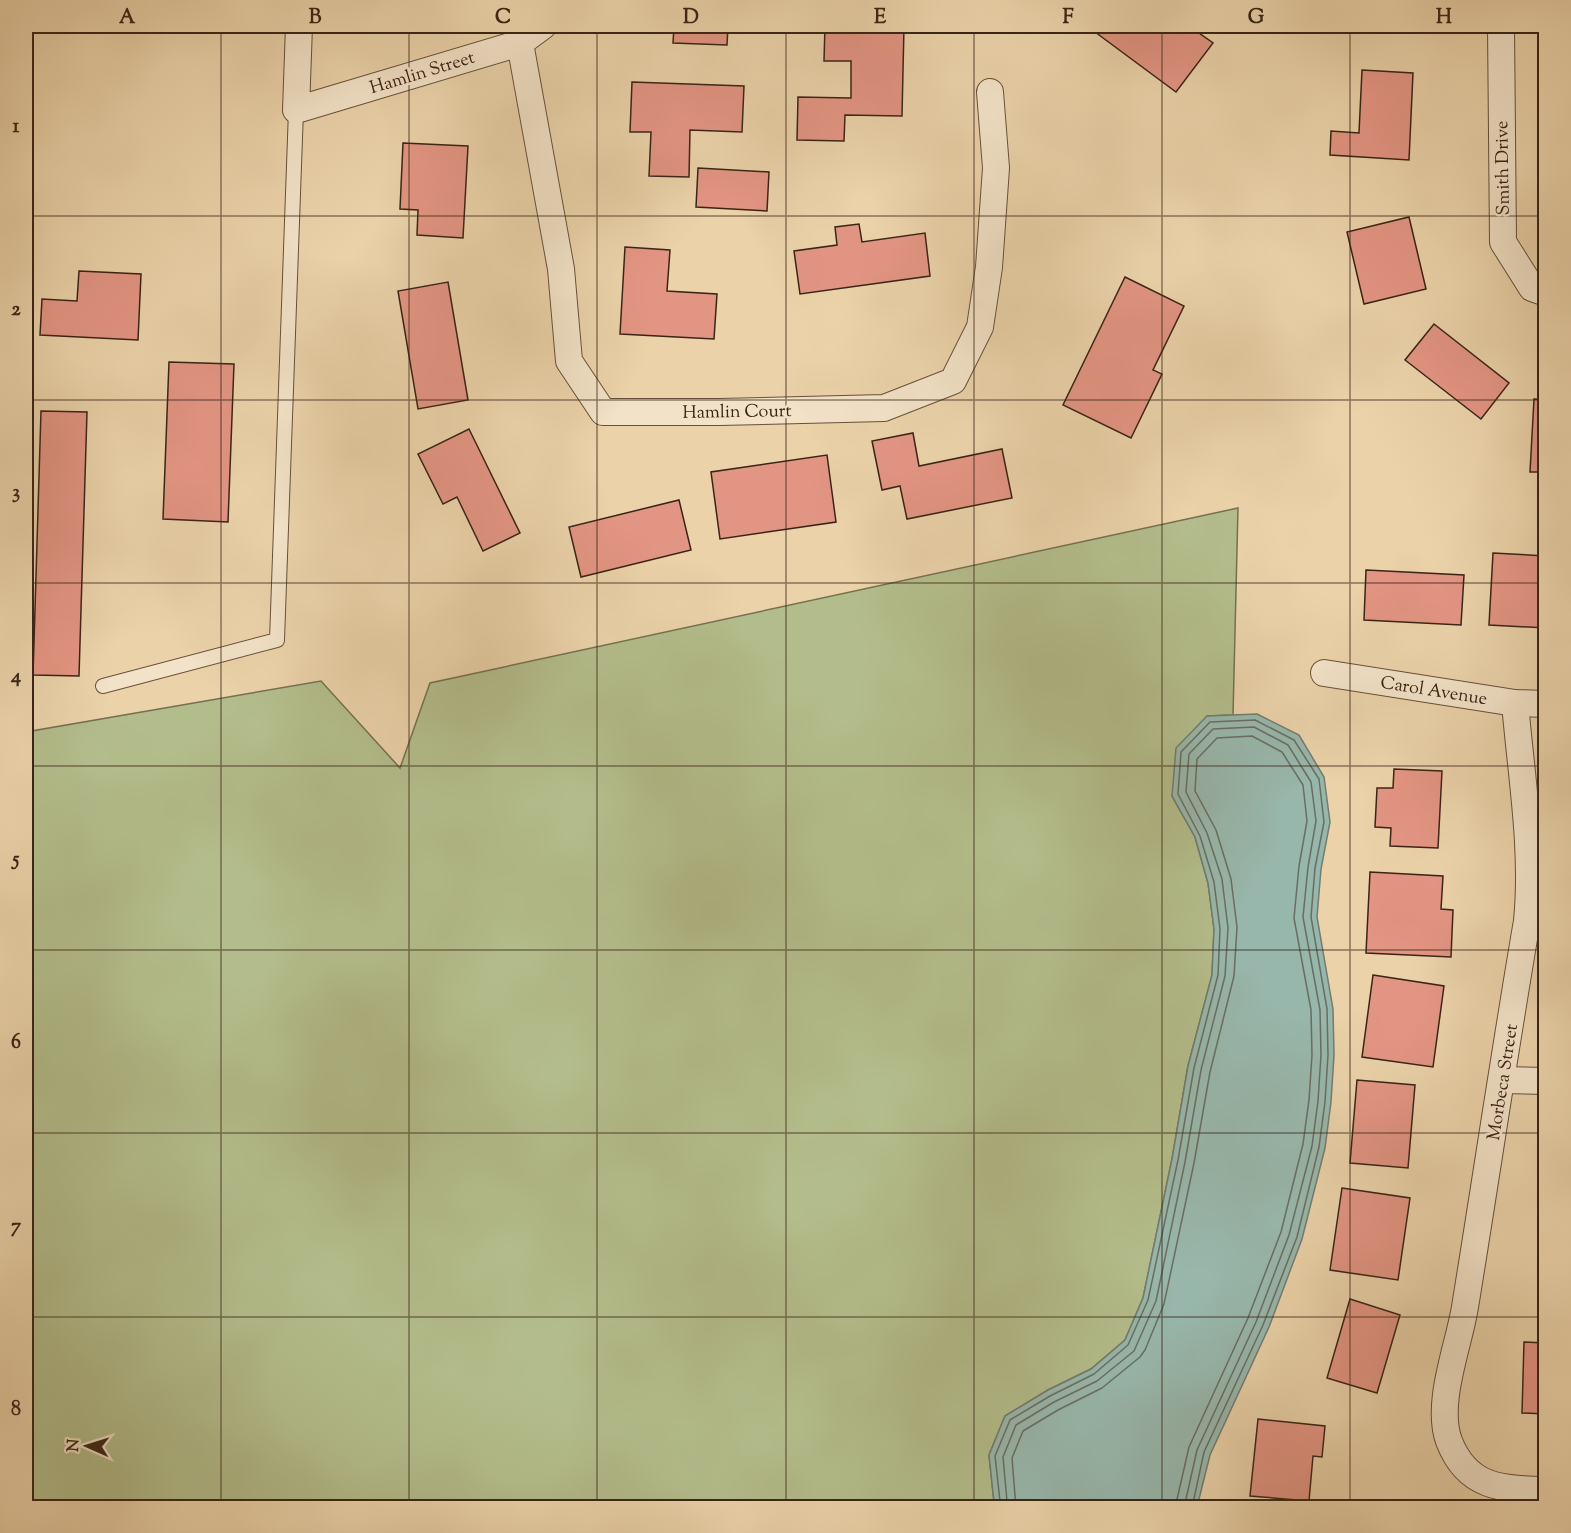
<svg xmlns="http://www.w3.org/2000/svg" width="1571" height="1533" font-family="'Sorts Mill Goudy',serif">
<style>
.green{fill:#b3bd8b;stroke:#767050;stroke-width:1.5}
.water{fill:#98b7ac;stroke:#727c70;stroke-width:1.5}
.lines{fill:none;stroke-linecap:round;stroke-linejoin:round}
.shore{stroke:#686e61;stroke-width:1.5}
.building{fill:#e39583;stroke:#392416;stroke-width:1.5}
.service-casing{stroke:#66503b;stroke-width:16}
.minor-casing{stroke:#66503b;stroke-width:28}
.service{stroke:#f2e2c7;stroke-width:14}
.minor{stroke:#f2e2c7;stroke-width:26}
.grid{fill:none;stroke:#392416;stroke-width:1.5;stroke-opacity:0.55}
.labels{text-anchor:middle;stroke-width:5;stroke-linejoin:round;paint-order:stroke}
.street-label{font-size:18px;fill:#392416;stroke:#f2e2c7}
.neatline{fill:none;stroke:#392416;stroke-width:2}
.grid-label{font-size:20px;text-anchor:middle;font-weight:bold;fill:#392416}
</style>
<rect width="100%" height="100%" fill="#ebd2a9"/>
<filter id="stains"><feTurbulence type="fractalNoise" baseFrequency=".00333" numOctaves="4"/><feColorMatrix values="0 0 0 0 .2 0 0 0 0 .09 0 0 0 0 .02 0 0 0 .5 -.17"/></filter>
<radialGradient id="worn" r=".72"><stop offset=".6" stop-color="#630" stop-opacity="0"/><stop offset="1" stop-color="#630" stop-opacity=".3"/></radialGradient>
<!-- green -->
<polygon class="green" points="1238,508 1233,715 1207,716 1172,796 1195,837 1208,883 1214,929 1212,975 1188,1066 1172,1159 1143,1298 1125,1340 1091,1369 1048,1390 1005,1416 989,1455 994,1502 981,1508 26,1508 26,732 321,681 400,768 430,683"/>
<!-- water -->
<polygon class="water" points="1257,714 1299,735 1324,777 1330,822 1321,869 1317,917 1333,1009 1334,1055 1331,1102 1325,1148 1302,1239 1269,1327 1210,1455 1197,1507 981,1507 994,1502 989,1455 1005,1416 1048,1390 1091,1369 1125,1340 1143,1298 1172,1159 1188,1066 1212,975 1214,929 1208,883 1195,837 1172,796 1176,748 1207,716"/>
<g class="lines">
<!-- shore -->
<g class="shore">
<polyline points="997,1508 1000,1501 995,1456 1010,1420 1050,1396 1094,1374 1128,1345 1148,1300 1178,1160 1194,1068 1218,975 1220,929 1214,882 1200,836 1178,794 1181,752 1210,722 1255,720 1294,740 1319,779 1324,822 1315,868 1311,917 1327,1009 1328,1055 1325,1102 1319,1147 1297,1237 1263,1325 1204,1452 1192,1508"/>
<polyline points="1006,1508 1007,1501 1003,1457 1016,1425 1054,1402 1097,1381 1134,1351 1156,1301 1185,1162 1201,1070 1225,976 1228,928 1222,879 1207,833 1186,792 1189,754 1213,729 1254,727 1288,745 1311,782 1316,821 1308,867 1303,917 1320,1010 1321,1055 1318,1101 1312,1146 1289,1235 1256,1322 1197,1450 1184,1508"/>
<polyline points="1016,1508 1012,1458 1023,1431 1058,1410 1102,1388 1140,1357 1145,1350 1164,1304 1194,1163 1210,1072 1234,976 1237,927 1231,879 1216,830 1195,791 1197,759 1217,738 1252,736 1282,752 1303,785 1307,821 1299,866 1294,918 1311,1010 1312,1055 1309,1100 1303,1144 1281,1232 1248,1318 1189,1447 1175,1508"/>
</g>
</g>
<!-- building -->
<g class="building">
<polygon points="674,26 728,26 727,45 673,43"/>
<polygon points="825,26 904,26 902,116 845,115 844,141 797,140 798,97 851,98 851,61 824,61"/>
<polygon points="1087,26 1189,26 1213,43 1176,92"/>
<polygon points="1362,70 1413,73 1409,160 1330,155 1331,131 1359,133"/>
<polygon points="632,82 744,86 742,132 690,130 689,177 649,176 651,132 630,132"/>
<polygon points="403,143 468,146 463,238 417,235 418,210 400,209"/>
<polygon points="698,168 769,172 767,211 696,207"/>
<polygon points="1409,217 1426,289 1364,304 1347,232"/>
<polygon points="859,224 862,242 925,233 930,276 800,294 794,251 837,245 835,227"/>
<polygon points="625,247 670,250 667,291 717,294 714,339 620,334"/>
<polygon points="79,271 141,274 138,340 40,335 42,299 77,301"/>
<polygon points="1125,277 1184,306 1153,370 1162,374 1131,438 1063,405"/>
<polygon points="448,282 468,400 418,409 398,291"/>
<polygon points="1434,324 1509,383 1481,419 1405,360"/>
<polygon points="169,362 234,364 228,522 163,519"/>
<polygon points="1534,399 1546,400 1546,472 1530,472"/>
<polygon points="41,411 87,412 79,676 33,675"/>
<polygon points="469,429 520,533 483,551 457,497 443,504 418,454"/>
<polygon points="913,433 919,466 1002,449 1012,498 907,519 900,486 882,490 872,441"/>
<polygon points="827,455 836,522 720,539 711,472"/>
<polygon points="679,500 691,550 581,577 569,527"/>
<polygon points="1493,553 1546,556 1546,628 1489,625"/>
<polygon points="1366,570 1464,575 1461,625 1364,620"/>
<polygon points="1394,769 1442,771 1438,848 1390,846 1391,828 1375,827 1377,788 1393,788"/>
<polygon points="1370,872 1443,876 1441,909 1453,910 1451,957 1366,953"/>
<polygon points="1373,975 1444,986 1433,1067 1362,1057"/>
<polygon points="1357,1080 1415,1085 1408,1168 1350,1163"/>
<polygon points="1342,1188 1410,1198 1398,1280 1330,1270"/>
<polygon points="1350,1299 1400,1315 1377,1393 1327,1378"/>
<polygon points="1524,1342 1546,1343 1546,1414 1522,1413"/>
<polygon points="1258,1419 1325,1426 1322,1457 1313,1456 1309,1501 1250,1496"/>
</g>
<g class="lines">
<defs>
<polyline id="service" points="103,686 277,640 296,110"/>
<g id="minor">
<polyline points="299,26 296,110 520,43 543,26"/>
<polyline points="1501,26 1503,242 1532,288 1546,293"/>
<polyline points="520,43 561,269 569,361 603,412 719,412 884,408 953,381 980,327 989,267 996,168 990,92"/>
<polyline points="1324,673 1515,703 1546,704"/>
<path d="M 1515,703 C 1521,775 1534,849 1527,921 C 1505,1049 1486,1178 1465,1307 C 1459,1345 1435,1403 1449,1441 C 1467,1488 1501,1489 1546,1490"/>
<polyline points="1502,1080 1546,1081"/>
</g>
</defs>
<!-- service casing -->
<use href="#service" class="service-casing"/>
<!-- minor casing -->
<use href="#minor" class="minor-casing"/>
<!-- service -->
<use href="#service" class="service"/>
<!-- minor -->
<use href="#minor" class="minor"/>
</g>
<!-- grid -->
<path class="grid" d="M 221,26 L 221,1508M 409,26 L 409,1508M 597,26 L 597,1508M 786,26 L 786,1508M 974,26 L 974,1508M 1162,26 L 1162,1508M 1350,26 L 1350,1508M 26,216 L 1546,216M 26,400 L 1546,400M 26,583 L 1546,583M 26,766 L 1546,766M 26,950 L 1546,950M 26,1133 L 1546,1133M 26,1317 L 1546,1317"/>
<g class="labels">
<!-- street labels -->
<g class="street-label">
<text transform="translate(422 72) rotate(-17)" y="6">Hamlin Street</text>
<text transform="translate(1502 168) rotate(-91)" y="6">Smith Drive</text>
<text transform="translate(737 411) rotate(-1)" y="6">Hamlin Court</text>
<text transform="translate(1434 690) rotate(9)" y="6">Carol Avenue</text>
<text transform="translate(1502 1082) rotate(-81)" y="6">Morbeca Street</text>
</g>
</g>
<!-- margin -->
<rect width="1571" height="1533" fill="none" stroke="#ebd2a9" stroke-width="66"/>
<!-- north arrow -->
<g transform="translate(87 1446) rotate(273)" stroke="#f2e2c7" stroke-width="4.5" paint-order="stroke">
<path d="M0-4.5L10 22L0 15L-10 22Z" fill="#392416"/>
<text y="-9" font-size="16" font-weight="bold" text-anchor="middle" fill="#392416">N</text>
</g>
<rect x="33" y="33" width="1505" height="1467" class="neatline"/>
<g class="grid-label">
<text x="127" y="23">A</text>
<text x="315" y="23">B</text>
<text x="503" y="23">C</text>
<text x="691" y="23">D</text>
<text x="880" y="23">E</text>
<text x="1068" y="23">F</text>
<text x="1256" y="23">G</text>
<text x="1444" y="23">H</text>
<text x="16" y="132">1</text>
<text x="16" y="315">2</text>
<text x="16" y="498">3</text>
<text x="16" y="682">4</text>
<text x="16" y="865">5</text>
<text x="16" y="1048">6</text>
<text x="16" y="1232">7</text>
<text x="16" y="1415">8</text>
</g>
<rect width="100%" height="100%" filter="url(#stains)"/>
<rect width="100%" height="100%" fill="url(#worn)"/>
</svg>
